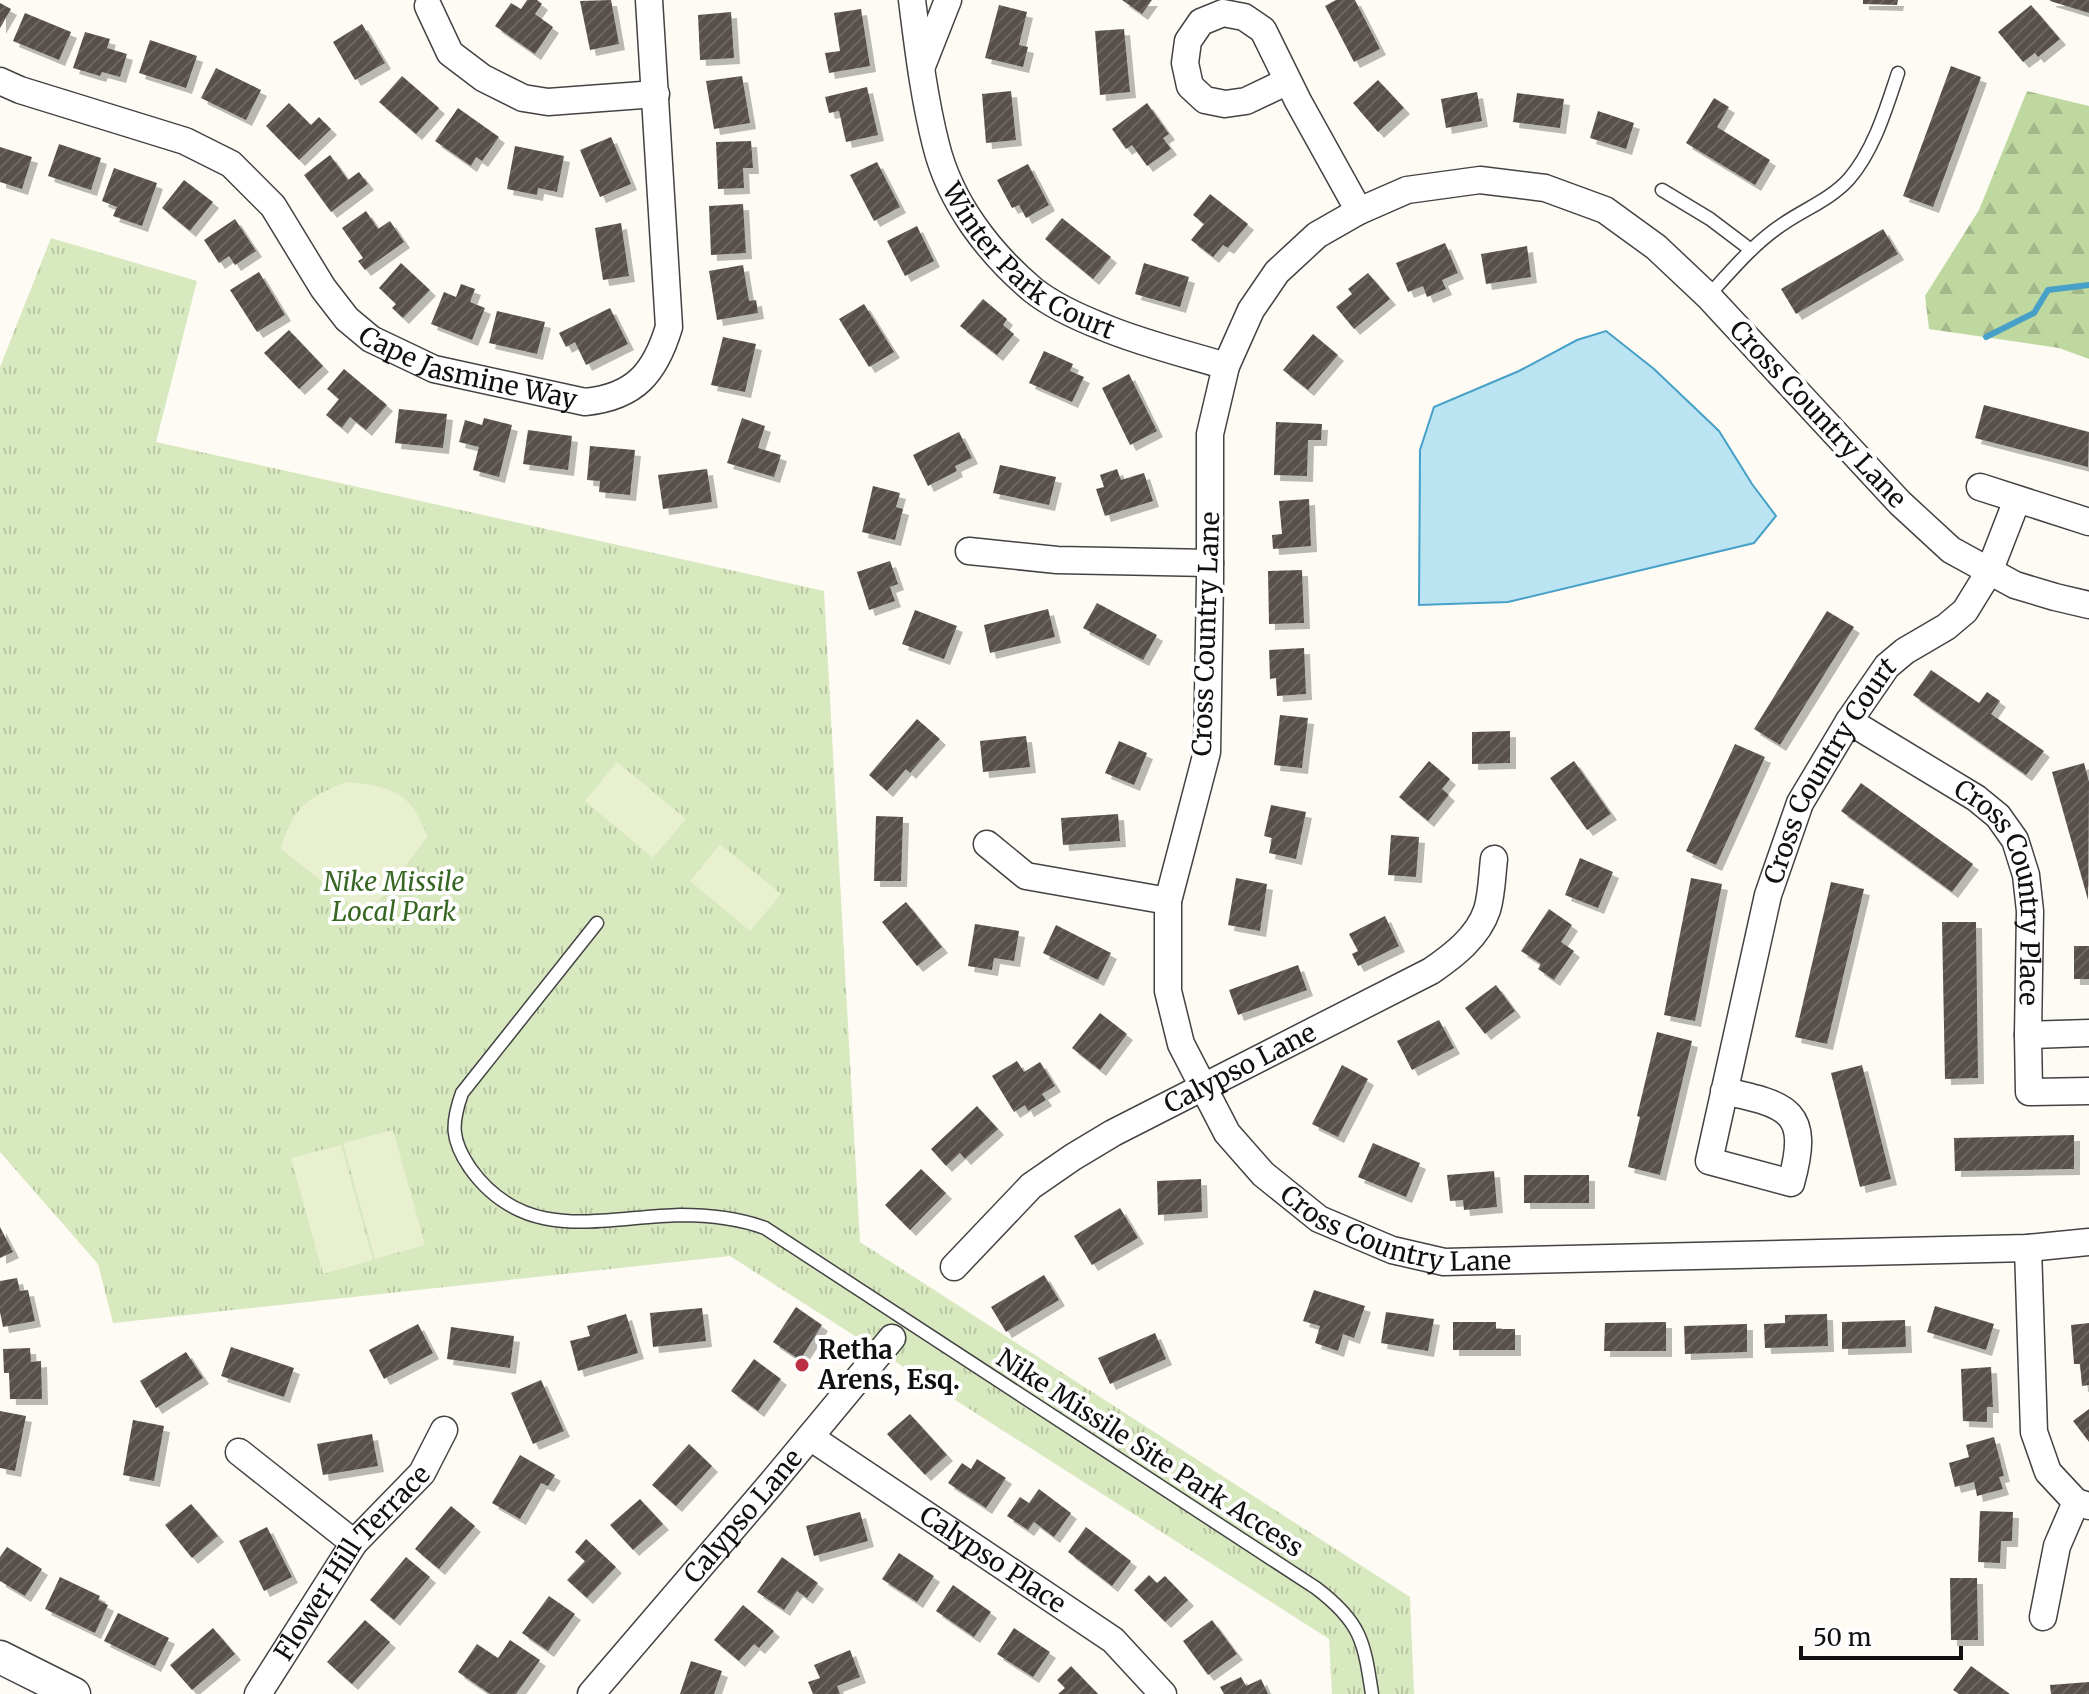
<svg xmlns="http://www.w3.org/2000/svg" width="2089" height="1694" font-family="Merriweather,serif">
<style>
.forest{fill:url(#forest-firs)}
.park{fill:url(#park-tufts)}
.pitch{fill:#e8f0d0}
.water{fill:#bbe4f3;stroke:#46a0c7;stroke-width:2}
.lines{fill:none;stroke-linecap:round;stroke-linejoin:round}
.stream{stroke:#46a0c7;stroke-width:6}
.building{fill:url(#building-hatch);filter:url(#shadow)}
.service-casing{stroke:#434343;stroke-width:15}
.minor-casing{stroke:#434343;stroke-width:29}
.tertiary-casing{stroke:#434343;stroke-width:35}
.service{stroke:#fff;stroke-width:12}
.minor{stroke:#fff;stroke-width:26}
.tertiary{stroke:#fff;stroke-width:32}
.poi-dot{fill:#ba2f43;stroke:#fff;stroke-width:3}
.labels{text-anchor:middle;stroke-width:8;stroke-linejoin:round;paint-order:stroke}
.street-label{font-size:26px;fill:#101010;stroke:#fff}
.park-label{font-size:26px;font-style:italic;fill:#376623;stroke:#fff}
.poi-label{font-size:26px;font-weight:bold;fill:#101010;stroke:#fff;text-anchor:start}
</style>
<defs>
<pattern id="forest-firs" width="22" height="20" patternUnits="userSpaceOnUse" patternTransform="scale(2)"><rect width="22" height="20" fill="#bed89f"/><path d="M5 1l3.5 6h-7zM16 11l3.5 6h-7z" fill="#a2b888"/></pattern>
<pattern id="park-tufts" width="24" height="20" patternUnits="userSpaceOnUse" patternTransform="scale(2)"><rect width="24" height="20" fill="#d8e8bf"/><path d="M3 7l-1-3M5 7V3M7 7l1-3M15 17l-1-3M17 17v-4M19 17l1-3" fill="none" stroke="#b8c6a3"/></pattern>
<pattern id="building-hatch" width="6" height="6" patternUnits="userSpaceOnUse" patternTransform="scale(2)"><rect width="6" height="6" fill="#58504d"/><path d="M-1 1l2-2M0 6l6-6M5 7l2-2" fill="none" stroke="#6b6562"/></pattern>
<filter id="shadow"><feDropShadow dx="6" dy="6" stdDeviation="0" flood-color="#0004"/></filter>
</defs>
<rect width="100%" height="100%" fill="#fefbf4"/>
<!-- forest -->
<polygon class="forest" points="2027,91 2089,106 2089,359 2059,348 1929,329 1925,296 1979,210"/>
<!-- park -->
<polygon class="park" points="51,238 197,281 156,442 824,591 860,1242 1410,1597 1414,1694 1332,1694 1329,1639 730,1256 113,1323 98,1264 0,1152 0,367"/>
<!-- pitch -->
<g class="pitch">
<polygon points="617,762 686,819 653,858 585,801"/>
<path d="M 346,782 C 368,784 392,786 408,802 C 417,810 422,826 428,836 L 367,917 L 281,849 C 292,808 308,797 346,782 Z"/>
<polygon points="720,844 781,894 750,931 690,881"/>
<polygon points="393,1130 425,1245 375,1259 343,1143"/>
<polygon points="341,1145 373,1260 323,1274 291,1158"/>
</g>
<!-- water -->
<polygon class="water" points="1606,331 1654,369 1719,431 1752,484 1776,516 1754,543 1508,602 1419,605 1420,450 1434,407 1519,371 1577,340"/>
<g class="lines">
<!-- stream -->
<polyline class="stream" points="1986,337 2034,313 2048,290 2089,285"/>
</g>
<!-- building -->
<g class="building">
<polygon points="527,0 537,0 542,4 535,14 553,27 535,54 495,26 511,3 521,9"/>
<polygon points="611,0 619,44 590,50 580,1"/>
<polygon points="1122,0 1152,0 1142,14"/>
<polygon points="1336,0 1355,0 1380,49 1354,62 1325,6"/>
<polygon points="1863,0 1898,0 1897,5 1863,4"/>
<polygon points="2089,0 2089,13 2050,1 2050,0"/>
<polygon points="0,3 11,9 0,28"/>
<polygon points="999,5 1027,12 1019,45 1028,47 1023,67 985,58"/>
<polygon points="2031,5 2060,39 2038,57 2035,53 2023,62 1998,32"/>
<polygon points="861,9 870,66 829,73 825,53 840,51 834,13"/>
<polygon points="731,12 734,58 700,60 698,15"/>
<polygon points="25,13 71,32 59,60 13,41"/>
<polygon points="362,24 385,63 355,80 333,42"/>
<polygon points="1124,29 1130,92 1100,95 1095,31"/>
<polygon points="85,32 110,39 107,48 127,54 120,77 102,72 100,76 73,68"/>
<polygon points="150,40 197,56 186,88 139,73"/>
<polygon points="1951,66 1981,77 1933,207 1903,196"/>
<polygon points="216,68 261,90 246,120 201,98"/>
<polygon points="402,76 439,108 416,134 379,102"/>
<polygon points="742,76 750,123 714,129 706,81"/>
<polygon points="1378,80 1404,108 1378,132 1353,103"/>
<polygon points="867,87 878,135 846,142 839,111 829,113 825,97"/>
<polygon points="1011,91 1016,140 986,143 982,94"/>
<polygon points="1477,92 1482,121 1446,128 1441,99"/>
<polygon points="1517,93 1564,99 1560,128 1513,122"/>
<polygon points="1714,98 1729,107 1717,127 1770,160 1755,185 1686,143"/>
<polygon points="289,103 311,125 319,117 331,129 299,160 266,126"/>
<polygon points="1147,103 1169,134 1163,138 1171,149 1147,166 1132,145 1126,149 1112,129"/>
<polygon points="458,108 499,137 482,161 476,157 471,166 435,141"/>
<polygon points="1598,111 1634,123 1626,149 1590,138"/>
<polygon points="611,137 631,184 600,197 580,150"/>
<polygon points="751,141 753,168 743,168 744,188 718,189 716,142"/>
<polygon points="59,144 101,158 91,190 48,176"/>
<polygon points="515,146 564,156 557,192 538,188 537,195 507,189"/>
<polygon points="0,147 32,157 22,189 0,182"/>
<polygon points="330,155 348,180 359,172 368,184 331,212 304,175"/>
<polygon points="877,162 900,207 874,221 850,175"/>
<polygon points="1028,164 1049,205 1026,218 1019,205 1012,208 997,180"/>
<polygon points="114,168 157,183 142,226 113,216 117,207 102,201"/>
<polygon points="184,180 213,202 190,231 162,208"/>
<polygon points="1210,194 1248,224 1228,248 1223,245 1213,257 1191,240 1204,224 1193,215"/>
<polygon points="743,204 746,253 711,255 709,206"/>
<polygon points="366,211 378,229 390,221 404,242 365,270 358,261 363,258 342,228"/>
<polygon points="1062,218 1111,257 1093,279 1045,239"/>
<polygon points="235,219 256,251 235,265 229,256 219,263 204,240"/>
<polygon points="621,223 629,276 603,280 595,228"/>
<polygon points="917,226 934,261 905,276 887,241"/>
<polygon points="1883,229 1898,254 1796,314 1781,289"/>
<polygon points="1445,243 1458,273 1442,280 1446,289 1427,297 1423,286 1408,292 1396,263"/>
<polygon points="1527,246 1531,277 1486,284 1481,254"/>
<polygon points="401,263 430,290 403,318 392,308 396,304 379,288"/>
<polygon points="1144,263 1189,277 1180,307 1135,294"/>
<polygon points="743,265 749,301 756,300 758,313 717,320 709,271"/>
<polygon points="259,272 285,315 257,332 230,290"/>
<polygon points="1368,273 1390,299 1354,329 1336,307 1352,294 1348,289"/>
<polygon points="461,284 475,289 470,302 485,308 472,340 431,324 444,292 456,297"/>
<polygon points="983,299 1007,319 1003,325 1014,334 997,355 960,326"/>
<polygon points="864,304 894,352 869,367 839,319"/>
<polygon points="610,308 628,344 586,365 575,342 566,347 559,333"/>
<polygon points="497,311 545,322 537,354 489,343"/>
<polygon points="289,330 323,366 299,389 264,353"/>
<polygon points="1313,334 1338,355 1308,390 1283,370"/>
<polygon points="723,337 756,344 745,392 711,385"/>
<polygon points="1044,351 1073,364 1070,371 1084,377 1072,402 1029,383"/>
<polygon points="344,369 387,405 366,430 350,417 342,428 326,415 339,399 327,389"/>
<polygon points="1129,374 1157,431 1130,445 1102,388"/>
<polygon points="1984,405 2089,432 2088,467 1975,438"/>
<polygon points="399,409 447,414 443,448 395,443"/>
<polygon points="484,418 512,425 499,477 473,470 479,447 459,442 465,420 482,425"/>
<polygon points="742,418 765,426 758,448 781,455 774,477 727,463"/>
<polygon points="1276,422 1322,424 1321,440 1308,440 1307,476 1274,475"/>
<polygon points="528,430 572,436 568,470 523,464"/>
<polygon points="959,432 972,458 955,466 957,471 928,486 913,455"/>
<polygon points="590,446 635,450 630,495 599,492 600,481 587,480"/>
<polygon points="1000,465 1056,477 1049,505 993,493"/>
<polygon points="707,469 712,502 663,509 658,475"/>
<polygon points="1117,469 1121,480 1144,473 1153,501 1105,516 1096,489 1104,487 1100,475"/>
<polygon points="873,486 900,493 896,507 903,509 895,540 862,532"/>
<polygon points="1309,499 1311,546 1273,549 1272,535 1282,534 1279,501"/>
<polygon points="890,561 898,584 890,587 895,601 869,610 857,572"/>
<polygon points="1302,570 1304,623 1269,624 1268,571"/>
<polygon points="1097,603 1157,635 1143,660 1083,628"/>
<polygon points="1048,609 1055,637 990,653 984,625"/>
<polygon points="915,610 957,626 944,659 902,644"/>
<polygon points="1827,611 1854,627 1780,745 1754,729"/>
<polygon points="1304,648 1306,694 1277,696 1276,678 1270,679 1269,650"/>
<polygon points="1931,670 1979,703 1987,692 2000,701 1991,714 2044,751 2026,775 1913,695"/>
<polygon points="1280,715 1308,718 1302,768 1274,765"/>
<polygon points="917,719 940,739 910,773 906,769 887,791 869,775"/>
<polygon points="1510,731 1510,763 1472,764 1472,732"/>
<polygon points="1026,736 1030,767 983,772 980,741"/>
<polygon points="1119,741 1147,753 1134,785 1105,773"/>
<polygon points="1735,744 1765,757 1716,865 1686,851"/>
<polygon points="1429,761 1450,779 1442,789 1449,795 1428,821 1399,797"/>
<polygon points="1574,761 1611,814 1587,830 1550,778"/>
<polygon points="2084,763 2089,782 2088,900 2052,772"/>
<polygon points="1861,783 1973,864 1952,892 1841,811"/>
<polygon points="1271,805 1306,812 1296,859 1269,853 1272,838 1264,836"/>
<polygon points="1118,814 1120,841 1063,845 1061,818"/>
<polygon points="876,816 903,817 901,881 874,881"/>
<polygon points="1391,835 1419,837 1416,877 1388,875"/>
<polygon points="1580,858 1613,872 1598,908 1565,895"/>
<polygon points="1236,878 1267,884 1260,931 1228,925"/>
<polygon points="1691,878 1722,884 1695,1021 1664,1015"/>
<polygon points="1831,882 1864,889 1827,1044 1795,1037"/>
<polygon points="906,902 942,947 917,966 882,922"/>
<polygon points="1549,909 1572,925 1561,942 1574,951 1554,980 1538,969 1541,964 1521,951"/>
<polygon points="1385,916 1399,946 1358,966 1352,954 1358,951 1349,934"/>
<polygon points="1942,922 1976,922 1978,1078 1945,1079"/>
<polygon points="975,924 1019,931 1014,961 994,958 992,970 968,966"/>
<polygon points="1056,925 1111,953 1098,980 1043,953"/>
<rect x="2074" y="946" width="15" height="33"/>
<polygon points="1298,965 1307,990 1238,1015 1229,990"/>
<polygon points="1496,985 1515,1011 1485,1034 1465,1008"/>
<polygon points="1100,1013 1127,1034 1100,1070 1072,1048"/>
<polygon points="1439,1020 1454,1048 1412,1070 1397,1041"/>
<polygon points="1657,1032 1692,1041 1660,1175 1628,1167 1640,1117 1637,1116"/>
<polygon points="1017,1061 1024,1072 1040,1062 1055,1086 1042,1094 1046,1100 1028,1111 1025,1105 1014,1112 992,1076"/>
<polygon points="1342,1065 1368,1079 1338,1137 1312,1124"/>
<polygon points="1862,1065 1891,1179 1860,1187 1831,1073"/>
<polygon points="977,1106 998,1129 965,1159 960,1153 946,1166 931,1149"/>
<polygon points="2074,1135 2074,1169 1955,1171 1954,1138"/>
<polygon points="1373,1143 1420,1163 1406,1197 1358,1177"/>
<polygon points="921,1169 946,1193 910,1230 885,1205"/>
<polygon points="1494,1171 1497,1207 1464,1210 1463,1200 1450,1201 1447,1175"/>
<rect x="1524" y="1175" width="65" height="28"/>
<polygon points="1201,1179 1202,1212 1158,1215 1157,1181"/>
<polygon points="1120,1208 1138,1238 1092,1265 1074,1236"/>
<polygon points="0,1227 13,1252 0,1258"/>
<polygon points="1044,1275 1059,1300 1006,1332 991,1307"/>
<polygon points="17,1278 20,1291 28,1290 35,1321 3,1327 0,1312 0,1281"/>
<polygon points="1314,1290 1365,1306 1354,1338 1343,1334 1338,1351 1315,1343 1320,1326 1303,1321"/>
<polygon points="1935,1306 1994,1324 1986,1350 1927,1332"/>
<polygon points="796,1307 822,1325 800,1360 773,1342"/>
<polygon points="702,1308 706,1341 653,1347 650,1313"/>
<polygon points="1386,1312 1434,1319 1428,1351 1381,1343"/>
<polygon points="626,1314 638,1353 578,1371 570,1341 590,1336 587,1326"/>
<polygon points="1827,1314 1828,1346 1765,1348 1764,1324 1785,1323 1785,1315"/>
<polygon points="1905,1320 1906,1347 1842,1349 1842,1322"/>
<polygon points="1453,1322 1496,1322 1496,1329 1515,1329 1515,1350 1453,1350"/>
<polygon points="1666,1322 1666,1351 1604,1351 1605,1323"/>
<polygon points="2089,1323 2089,1385 2082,1386 2080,1364 2074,1364 2071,1325"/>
<polygon points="418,1324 433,1353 384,1379 369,1350"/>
<polygon points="1747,1324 1747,1352 1685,1354 1684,1326"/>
<polygon points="451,1327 514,1336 510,1368 447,1359"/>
<polygon points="1155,1333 1166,1359 1110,1384 1098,1358"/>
<polygon points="231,1347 294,1368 284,1397 221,1376"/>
<polygon points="30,1348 31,1362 41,1361 42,1399 10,1399 9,1373 4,1373 3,1349"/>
<polygon points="186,1352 203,1378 156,1408 140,1381"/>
<polygon points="754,1359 781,1379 758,1411 731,1391"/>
<polygon points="1991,1367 1993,1407 1987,1407 1987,1422 1963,1421 1961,1369"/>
<polygon points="541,1380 564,1431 533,1444 511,1393"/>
<polygon points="2089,1409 2089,1442 2073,1421"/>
<polygon points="0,1411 26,1416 15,1471 0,1468"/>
<polygon points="910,1414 947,1455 925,1475 887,1434"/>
<polygon points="133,1420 164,1426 154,1481 123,1475"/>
<polygon points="372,1434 378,1466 323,1475 317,1444"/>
<polygon points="1994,1437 2004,1476 1999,1477 2003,1489 1977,1496 1974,1482 1955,1487 1949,1463 1969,1457 1966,1445"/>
<polygon points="689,1444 712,1466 676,1506 652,1485"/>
<polygon points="520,1455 555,1475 548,1486 541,1483 520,1519 492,1503"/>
<polygon points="977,1459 1006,1478 986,1508 948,1483 962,1463 971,1469"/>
<polygon points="1039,1489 1071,1513 1054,1537 1034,1522 1028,1530 1007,1516 1020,1497 1029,1503"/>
<polygon points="640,1499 663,1524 633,1550 610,1525"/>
<polygon points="191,1504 218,1536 192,1558 165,1525"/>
<polygon points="451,1506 475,1526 439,1569 415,1549"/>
<polygon points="1980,1511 2013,1512 2012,1541 2001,1541 2000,1563 1978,1562"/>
<polygon points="860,1512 868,1541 814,1556 806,1526"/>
<polygon points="267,1527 292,1577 264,1591 239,1541"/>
<polygon points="1086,1527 1131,1561 1112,1586 1068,1552"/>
<polygon points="586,1539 616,1567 587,1598 567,1580 585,1561 575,1552"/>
<polygon points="7,1547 42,1569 25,1596 0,1581 0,1557"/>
<polygon points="899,1553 934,1576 917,1602 882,1579"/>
<polygon points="406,1557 430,1577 394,1620 370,1600"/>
<polygon points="782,1557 818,1583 807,1598 797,1591 784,1610 757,1592"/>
<polygon points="1149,1575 1157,1583 1165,1576 1188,1600 1165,1622 1134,1590"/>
<polygon points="60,1577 100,1596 98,1600 108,1605 95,1633 45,1609"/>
<polygon points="1950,1578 1977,1578 1978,1640 1951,1640"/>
<polygon points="953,1585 991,1612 974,1637 936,1611"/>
<polygon points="549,1596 575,1614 548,1651 522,1633"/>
<polygon points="743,1605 774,1631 759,1648 754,1644 739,1661 714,1640"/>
<polygon points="118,1613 169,1638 155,1666 104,1641"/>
<polygon points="365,1620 390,1642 352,1684 327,1662"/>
<polygon points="1212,1620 1237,1654 1208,1675 1183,1641"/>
<polygon points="213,1628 235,1654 192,1690 170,1665"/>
<polygon points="1014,1628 1050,1652 1033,1677 997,1654"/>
<polygon points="510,1640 540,1660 516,1694 490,1694 458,1672 477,1644 498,1658"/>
<polygon points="850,1650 860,1677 837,1686 840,1694 813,1694 808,1682 820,1678 814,1665"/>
<polygon points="691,1661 722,1671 714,1694 680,1694"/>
<polygon points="1071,1666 1098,1694 1058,1694 1065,1688 1057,1680"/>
<polygon points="1971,1666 2010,1694 1959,1694 1953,1690"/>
<polygon points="1241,1677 1246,1686 1261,1679 1268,1694 1224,1694 1220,1687"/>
<polygon points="2089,1682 2089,1694 2051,1694 2050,1685"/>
</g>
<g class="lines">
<defs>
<g id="service">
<polyline points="1662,190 1710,219 1751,250"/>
<path d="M 1708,296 C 1731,271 1754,243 1783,224 C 1805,209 1831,199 1849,179 C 1874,150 1886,109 1898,73"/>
<path d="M 597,923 L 462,1093 C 451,1124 451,1140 470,1168 C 525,1245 602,1217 680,1215 C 709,1215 738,1218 765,1228 L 1316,1588 C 1361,1622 1364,1641 1372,1694"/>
</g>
<g id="minor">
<path id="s1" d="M 912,0 C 918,48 924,98 936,145 C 950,202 988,252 1033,290 C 1053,306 1080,318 1103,327 C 1141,343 1186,354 1226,366"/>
<polyline points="428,6 450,53 483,78 523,98 548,102 656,94"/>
<polyline points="922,66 948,0"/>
<path id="s2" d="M 0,81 L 20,90 L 185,141 L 231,164 L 273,206 L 323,288 L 347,319 L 371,339 L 434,369 L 585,402 C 635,397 655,373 669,327 L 649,0"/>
<polyline points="1288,81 1246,101 1225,104 1205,100 1190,86 1185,63 1188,41 1201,22 1223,13 1244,17 1263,30 1298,101 1359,211"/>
<polyline points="1980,487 2089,522"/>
<polyline points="969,551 1057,560 1210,563"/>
<path id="s3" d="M 2089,605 L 2055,597 L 2015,585 L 1951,550 L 1900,503 L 1708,296 L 1656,247 L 1605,210 L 1545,188 L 1480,180 L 1407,190 L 1359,211 L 1317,235 L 1277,272 L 1251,310 L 1226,366 L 1210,434 L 1210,579 L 1207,752 L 1168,901 L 1168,991 L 1181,1044 L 1227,1133 L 1263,1174 L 1319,1219 L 1392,1250 L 1444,1262 L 2028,1248 L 2089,1242"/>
<path id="s4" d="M 1849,721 L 1976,798 L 1998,816 L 2015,840 L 2026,875 L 2030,911 L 2028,1035 L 2029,1092 L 2089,1091"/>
<polyline points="987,844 1026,876 1168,901"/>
<polyline points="2028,1035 2089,1033"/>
<path id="s5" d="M 1724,1091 C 1789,1105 1811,1111 1791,1183 L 1709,1161 L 1768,895 L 1800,803 L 1849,721 L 1887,666 L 1905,651 L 1946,627 L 1965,611 L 1989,572 L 2017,500"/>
<polyline points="2028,1248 2034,1432 2048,1472 2076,1502 2089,1506"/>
<path id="s6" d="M 954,1267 L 1031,1186 L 1073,1157 L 1113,1133 L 1431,971 C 1453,956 1478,937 1487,910 C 1492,894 1492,875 1494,859"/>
<path id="s7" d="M 810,1437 L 1113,1640 L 1163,1694"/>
<polyline points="239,1452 354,1543"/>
<polyline points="2043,1617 2057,1546 2076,1502"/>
<path id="s8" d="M 258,1694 L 354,1543 L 422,1473 L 444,1430"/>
<path id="s9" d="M 591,1694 L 770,1485 L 892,1338"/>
</g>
<polyline id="tertiary" points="0,1657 74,1694"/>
</defs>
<!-- service casing -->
<use href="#service" class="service-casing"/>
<!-- minor casing -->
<use href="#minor" class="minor-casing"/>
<!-- tertiary casing -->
<use href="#tertiary" class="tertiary-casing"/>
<!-- service -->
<use href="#service" class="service"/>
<!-- minor -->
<use href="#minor" class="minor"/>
<!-- tertiary -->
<use href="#tertiary" class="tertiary"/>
</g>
<!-- markers -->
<circle class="poi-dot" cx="802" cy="1365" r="8"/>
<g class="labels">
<!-- street labels -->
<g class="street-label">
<text dy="9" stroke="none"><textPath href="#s1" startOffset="302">Winter Park Court</textPath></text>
<text dy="9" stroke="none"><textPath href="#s2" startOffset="574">Cape Jasmine Way</textPath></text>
<text transform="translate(1818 414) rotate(47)" y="9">Cross Country Lane</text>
<text transform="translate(1206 634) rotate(-88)" y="9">Cross Country Lane</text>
<text dy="9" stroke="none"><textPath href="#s5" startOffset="638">Cross Country Court</textPath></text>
<text dy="9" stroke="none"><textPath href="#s4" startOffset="250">Cross Country Place</textPath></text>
<text dy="9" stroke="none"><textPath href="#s6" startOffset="352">Calypso Lane</textPath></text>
<text dy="9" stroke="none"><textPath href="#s3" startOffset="2092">Cross Country Lane</textPath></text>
<text transform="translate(1150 1453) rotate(33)" y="9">Nike Missile Site Park Access</text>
<text dy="9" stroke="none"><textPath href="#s9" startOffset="234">Calypso Lane</textPath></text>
<text dy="9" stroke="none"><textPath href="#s7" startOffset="220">Calypso Place</textPath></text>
<text dy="9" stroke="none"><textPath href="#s8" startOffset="162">Flower Hill Terrace</textPath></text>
</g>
<!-- park labels -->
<g class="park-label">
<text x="394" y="891">Nike Missile<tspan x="394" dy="30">Local Park</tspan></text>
</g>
<!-- poi labels -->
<g class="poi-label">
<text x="818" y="1359">Retha<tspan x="818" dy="30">Arens, Esq.</tspan></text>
</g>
</g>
<!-- scale -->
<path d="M1801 1646v12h160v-12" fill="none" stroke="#101010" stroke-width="4"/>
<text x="1813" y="1646" font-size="24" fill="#101010" stroke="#ffffff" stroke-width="6" paint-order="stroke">50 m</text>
</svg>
